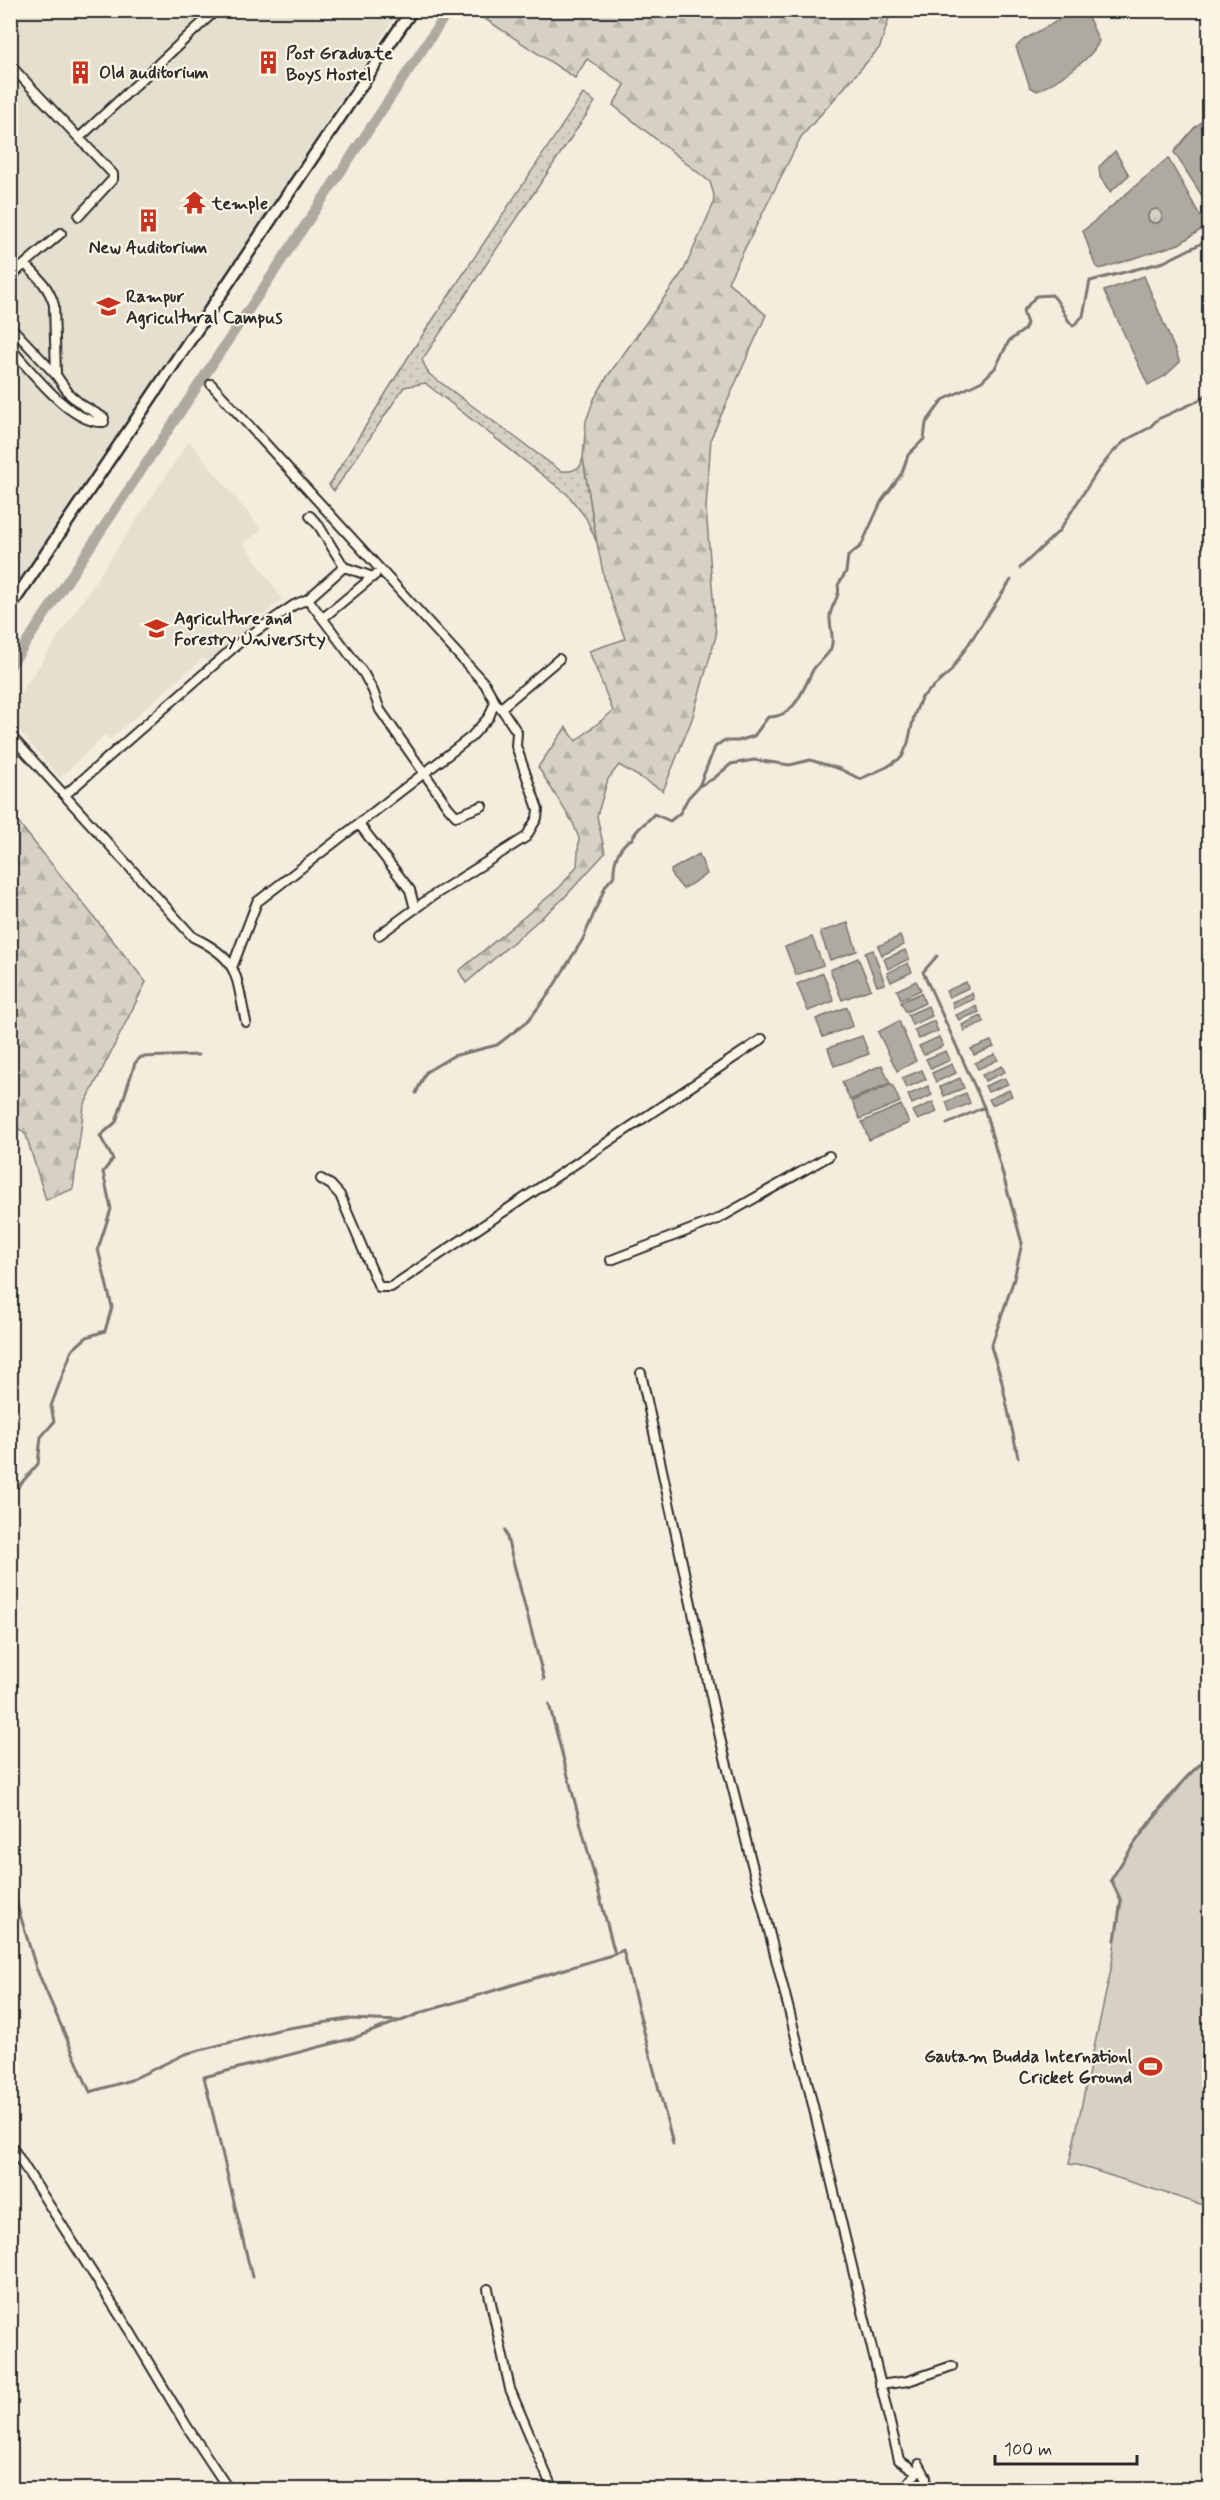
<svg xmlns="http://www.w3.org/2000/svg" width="1220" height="2500" viewBox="0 0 1220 2500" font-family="Mynerve,sans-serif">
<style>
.built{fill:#e5dfd0}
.grass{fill:url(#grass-dots);stroke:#807e78;stroke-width:1.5}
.forest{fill:url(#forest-firs);stroke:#807e78;stroke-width:1.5}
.green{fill:#d6d1c4;stroke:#807e78;stroke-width:1.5}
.water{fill:#afaaa0;stroke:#7a7771;stroke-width:1.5;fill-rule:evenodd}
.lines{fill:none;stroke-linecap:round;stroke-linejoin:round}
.stream{stroke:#7a7771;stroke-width:3}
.canal{stroke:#afaaa0;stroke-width:10}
.minor-casing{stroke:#2b2b2b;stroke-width:12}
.secondary-casing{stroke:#2b2b2b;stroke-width:15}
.minor{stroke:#fcf5e5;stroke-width:8}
.secondary{stroke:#fcf5e5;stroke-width:10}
.labels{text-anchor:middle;stroke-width:4.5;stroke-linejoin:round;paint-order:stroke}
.poi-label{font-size:18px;font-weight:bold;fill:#2b2b2b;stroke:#fcf5e5;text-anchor:start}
</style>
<defs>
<pattern id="grass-dots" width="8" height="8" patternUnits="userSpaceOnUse" patternTransform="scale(1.5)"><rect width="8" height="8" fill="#d6d1c4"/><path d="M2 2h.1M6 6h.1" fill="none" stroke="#b8b4a9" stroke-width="1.8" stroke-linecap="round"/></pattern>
<pattern id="forest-firs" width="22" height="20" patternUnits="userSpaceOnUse" patternTransform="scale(1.5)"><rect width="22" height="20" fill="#d6d1c4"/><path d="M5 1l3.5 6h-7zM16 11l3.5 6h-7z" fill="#b8b4a9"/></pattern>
</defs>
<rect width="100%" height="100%" fill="#f4edde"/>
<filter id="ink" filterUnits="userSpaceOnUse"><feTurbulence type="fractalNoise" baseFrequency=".0167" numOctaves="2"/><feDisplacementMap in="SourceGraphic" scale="12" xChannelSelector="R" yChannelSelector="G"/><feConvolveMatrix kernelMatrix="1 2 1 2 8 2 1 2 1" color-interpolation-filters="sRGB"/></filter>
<g filter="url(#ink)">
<path class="built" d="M11,11H399L11,602Z
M189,441L262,530L244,543L282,599L209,663L203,658L110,739L105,735L60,778L11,721V708Z"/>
<path class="grass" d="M583,94L595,102L422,360L429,374L561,471H571L580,467L583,458L597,543L586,518L568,495L425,383L404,387L334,491L329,485L412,351Z
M1148 216a7 7 0 1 1 14 0a7 7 0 1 1-14 0Z"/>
<path class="forest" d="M483,10L955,11L954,12L890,15L880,47L801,137L728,282L766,315L711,438L706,508L716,636L692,719L663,791L619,765L608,779L597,816L605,853L563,899L466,983L459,971L560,887L577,866L579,838L573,823L538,767L566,727L576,741L613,711L589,651L625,639L605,582L597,543L583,458L586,421L594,399L607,377L684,270L713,205L714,195L710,182L613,105L625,85L587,59L575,78L479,15Z
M10,812L146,982L84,1106L73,1189L46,1200L26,1135L11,1122Z"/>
<path class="green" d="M1209,1757V2207L1077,2165L1069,2164L1111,1969L1121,1901L1111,1880L1132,1847L1197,1766Z"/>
<path class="water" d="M1074,11H1082L1089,19L1099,41C1092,60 1056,82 1037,91L1030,87L1016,47L1023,40Z
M1209,116V198L1204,199L1174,152L1194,128Z
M1115,151L1129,175L1110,192L1100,177L1099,167Z
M1168,158L1202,219V229L1179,244L1100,269L1095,265L1083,231ZM1157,209L1162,213V219L1158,223H1153L1148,220V214L1152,210Z
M1144,276L1180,362L1165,376L1148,385L1104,291Z
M699,854L707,874L683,889L672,876L671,870Z
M848,923L857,951L830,960L820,932Z
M900,936L904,945L882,955L878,946Z
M812,937L823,965L796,975L785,947Z
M873,950L885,984L877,986L865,953Z
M905,950L909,959L888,969L884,959Z
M858,958L871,989L842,1000L830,970Z
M908,963L912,972L891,982L887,973Z
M823,973L834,1001L808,1011L797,984Z
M916,981L921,990L901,999L897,990Z
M966,982L968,988L949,997L946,991Z
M921,993L925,1003L906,1012L901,1002Z
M972,993L974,999L954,1008L952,1002Z
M928,1006L932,1016L912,1025L908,1015Z
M976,1006L979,1012L959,1020L956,1015Z
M847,1007L853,1026L823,1037L816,1019Z
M981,1016L984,1022L964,1031L962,1025Z
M899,1021L916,1061L897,1071L878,1032Z
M934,1021L938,1031L919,1039L914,1030Z
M862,1036L869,1054L834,1066L828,1048Z
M939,1037L943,1046L924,1055L919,1046Z
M991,1041L994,1047L974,1055L971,1049Z
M946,1051L950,1060L931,1069L926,1059Z
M995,1054L998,1060L978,1069L975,1063Z
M952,1064L956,1073L936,1082L932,1073Z
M882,1065L890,1083L850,1100L842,1082Z
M1002,1066L1005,1072L985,1081L982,1075Z
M922,1070L926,1079L906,1088L902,1078Z
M960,1078L964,1088L944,1096L940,1087Z
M1005,1078L1008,1084L988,1092L985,1086Z
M892,1084L900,1102L860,1119L852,1101Z
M928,1086L932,1095L912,1104L908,1095Z
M1009,1090L1012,1096L992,1105L989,1099Z
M966,1093L970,1103L950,1112L946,1102Z
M933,1102L937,1112L918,1120L913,1111Z
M901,1105L909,1123L869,1140L862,1122Z"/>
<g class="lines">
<path class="stream" d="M1020,568L1059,531L1097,472L1113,452L1126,440L1149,428L1158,419L1198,401L1210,392
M699,786L713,779L731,764L754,760L790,765L810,760L840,769L860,779L887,767L902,757L908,743L914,716L921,698L950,672L1011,580
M937,956L923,972L984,1107L1022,1243L1014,1279L991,1347L1001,1378L1018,1457
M416,1093L426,1072L453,1056L497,1045L528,1021L550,992L583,939L606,885L614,876C613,863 619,844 632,839C636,828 647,823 654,814L670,821L680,813L688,798L699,786L715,747L723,741H738L754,736L768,717C795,718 803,689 813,670C817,662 828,657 831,648C835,637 829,627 830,616C831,604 841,597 838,585L846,572L848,556L861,546L881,502L902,473L908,455L924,439L926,423L943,400L982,381L995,368L1009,341L1024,330L1027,324L1023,311L1036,296L1052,295C1062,304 1063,316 1073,326L1083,316L1090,281L1164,262L1210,239
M947,1124L984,1107
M10,1496L38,1464L41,1437L54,1422L51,1406L72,1350L87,1337L105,1331L112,1307L98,1249L111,1209L103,1172L113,1159L100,1136L116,1122L135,1063L141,1057L198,1055
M505,1530L544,1679
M10,1872L16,1901L36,1968L90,2092L131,2080L185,2054L282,2029L348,2019L401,2021L423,2012L615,1954L549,1704
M1115,1940L1121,1901L1111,1880C1133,1844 1176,1780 1210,1757
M615,1954L623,1950L673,2144
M252,2277L204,2077L354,2038L399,2021"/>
<path class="canal" d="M10,667L449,10"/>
<defs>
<path id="minor" d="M10,65L113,174V179L79,216
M79,138L216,10
M25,264L61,233
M10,277L25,264C38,277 49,287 54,305L56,375
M10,326L56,375L70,395L82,405L104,418
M10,348C31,370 71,425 104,422
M211,384L485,684L495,702L489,717L471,737L257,902L233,965
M310,516L319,526L344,567L373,577
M308,599L344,567
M323,618L375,575
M498,705L501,708L559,659
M10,735L193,937C241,960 235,975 246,1022
M65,795L240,642L294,605L308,599L364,674L373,691L380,710L448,807L456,816L482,806
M359,824L410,890L415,909
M379,935L431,897L526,837L537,818L538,809L516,746L517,732L501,708
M321,1179L331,1185L340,1195L379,1287H391L762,1039
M611,1260L718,1219L829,1156
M641,1373L721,1742L809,2089L899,2460L917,2472L903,2490
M10,2144L131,2333L186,2425L229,2490
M488,2289L510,2389L553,2490
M880,2385L908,2381L952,2366
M919,2464L926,2477L927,2490"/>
<path id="secondary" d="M10,607L412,10"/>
</defs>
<use href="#minor" class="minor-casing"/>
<use href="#secondary" class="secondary-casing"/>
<use href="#minor" class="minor"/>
<use href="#secondary" class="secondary"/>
</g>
</g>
<defs>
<symbol id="building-bare" viewBox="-9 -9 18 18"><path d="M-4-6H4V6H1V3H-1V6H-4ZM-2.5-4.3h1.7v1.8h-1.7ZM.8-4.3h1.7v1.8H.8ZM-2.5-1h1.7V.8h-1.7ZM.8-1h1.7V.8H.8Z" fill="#c8321e" stroke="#fcf5e5" stroke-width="2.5" paint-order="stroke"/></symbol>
<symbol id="temple-bare" viewBox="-9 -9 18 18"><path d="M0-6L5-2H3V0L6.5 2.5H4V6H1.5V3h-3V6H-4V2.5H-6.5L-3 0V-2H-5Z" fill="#c8321e" stroke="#fcf5e5" stroke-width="2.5" paint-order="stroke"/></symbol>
<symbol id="university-bare" viewBox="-9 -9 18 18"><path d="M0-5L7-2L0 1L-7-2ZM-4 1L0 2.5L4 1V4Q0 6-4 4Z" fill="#c8321e" stroke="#fcf5e5" stroke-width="2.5" paint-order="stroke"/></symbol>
<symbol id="stadium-bare" viewBox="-9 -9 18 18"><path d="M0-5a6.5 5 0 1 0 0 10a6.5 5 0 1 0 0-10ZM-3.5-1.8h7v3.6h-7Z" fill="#c8321e" stroke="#fcf5e5" stroke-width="2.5" paint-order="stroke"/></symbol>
</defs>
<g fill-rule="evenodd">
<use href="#building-bare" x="252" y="46" width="33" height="33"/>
<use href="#building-bare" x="64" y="56" width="33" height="33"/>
<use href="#temple-bare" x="178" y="186" width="33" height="33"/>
<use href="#building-bare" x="132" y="204" width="33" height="33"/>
<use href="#university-bare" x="92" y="290" width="33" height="33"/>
<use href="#university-bare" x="140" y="612" width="33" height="33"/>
<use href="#stadium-bare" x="1134" y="2050" width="33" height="33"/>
</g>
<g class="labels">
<g class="poi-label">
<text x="286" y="59">Post Graduate<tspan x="286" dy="21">Boys Hostel</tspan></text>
<text x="99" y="78">Old auditorium</text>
<text x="212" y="209">temple</text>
<text x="148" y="253" text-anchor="middle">New Auditorium</text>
<text x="126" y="302">Rampur<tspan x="126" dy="21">Agricultural Campus</tspan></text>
<text x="174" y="624">Agriculture and<tspan x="174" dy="21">Forestry University</tspan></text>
<text x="1132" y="2062" text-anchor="end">Gautam Budda Internationl<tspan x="1132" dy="21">Cricket Ground</tspan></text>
</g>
</g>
<rect width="1220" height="2500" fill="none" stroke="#fcf5e5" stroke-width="36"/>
<rect x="18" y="18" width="1184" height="2464" fill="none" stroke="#2b2b2b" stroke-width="2" filter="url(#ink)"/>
<path d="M995 2455v9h142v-9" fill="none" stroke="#2b2b2b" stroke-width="3"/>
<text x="1004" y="2455" font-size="18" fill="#2b2b2b" stroke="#fcf5e5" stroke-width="4.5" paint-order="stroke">100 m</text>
</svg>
